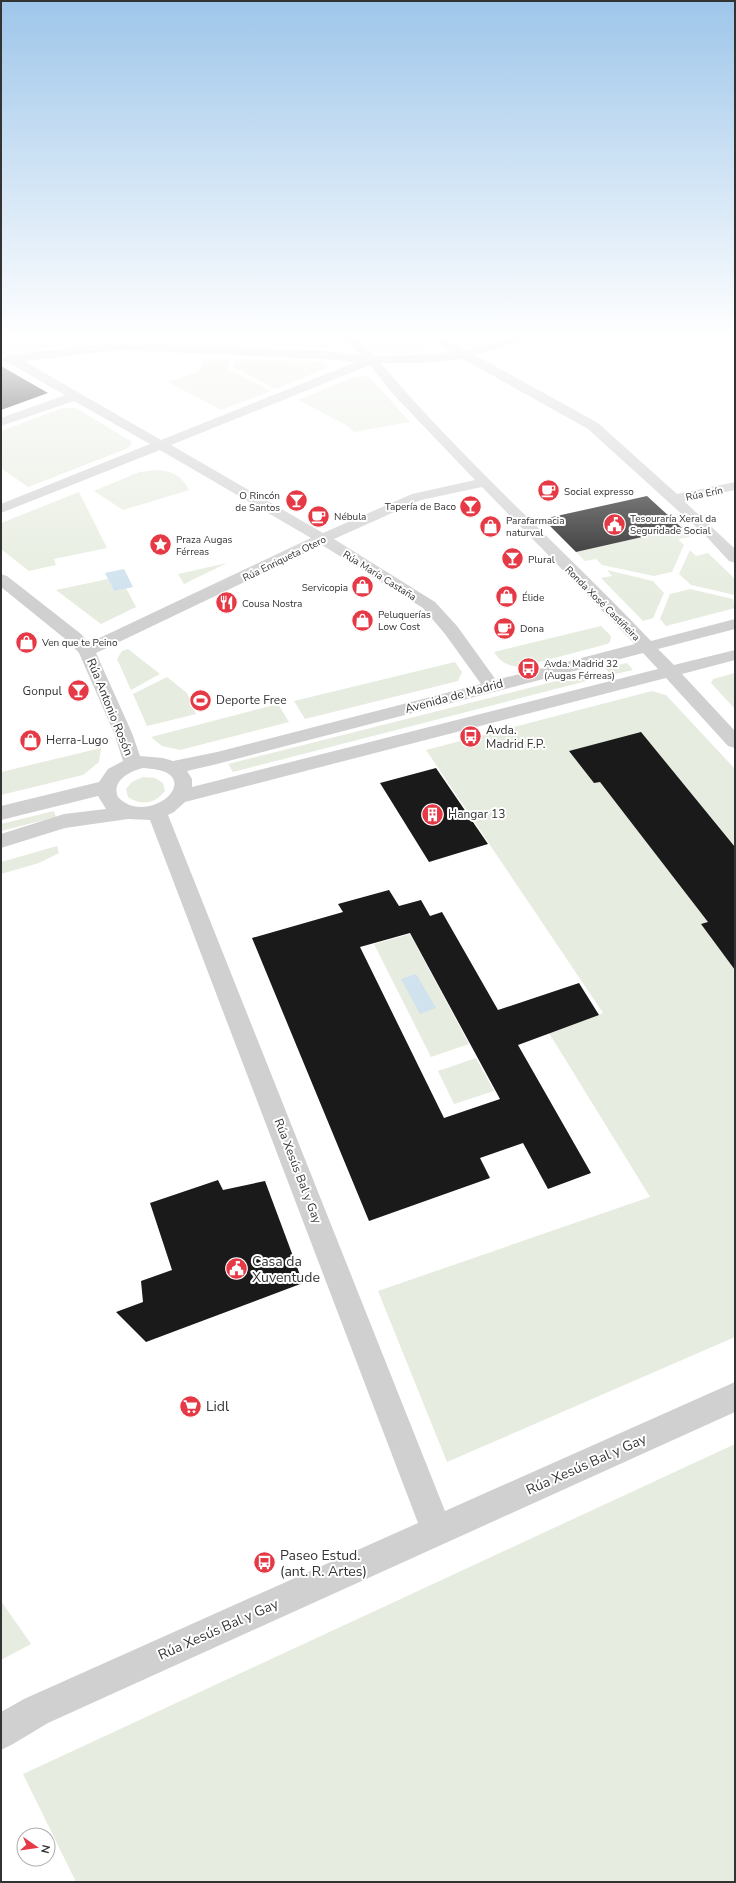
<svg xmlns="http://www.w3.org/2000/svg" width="736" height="1883" viewBox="0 0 736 1883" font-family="'Nunito Sans',sans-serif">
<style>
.green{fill:#e6ecdf}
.water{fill:#cfe2ee}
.building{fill:#1a1a1a;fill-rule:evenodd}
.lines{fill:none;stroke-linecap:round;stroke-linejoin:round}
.minor{fill:#d0d0d0;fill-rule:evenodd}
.labels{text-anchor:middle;stroke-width:4;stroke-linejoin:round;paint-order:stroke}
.far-poi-label{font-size:10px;fill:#333;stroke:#fff;text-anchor:start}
.far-street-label{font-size:10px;fill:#333;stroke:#fff}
.poi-label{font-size:12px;fill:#333;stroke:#fff;text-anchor:start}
.street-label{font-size:12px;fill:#333;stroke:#fff}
.near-poi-label{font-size:14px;fill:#333;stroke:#fff;text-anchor:start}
.near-street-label{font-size:14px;fill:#333;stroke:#fff}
</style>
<rect width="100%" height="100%" fill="#fff"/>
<path class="green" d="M1,337H94L98,342L1,353Z
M305,337H325L336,349L318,348Z
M360,337H422L427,344L426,347L418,352L380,353L374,352Z
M205,358L230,359L228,369L271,391L221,410L168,382L198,372Z
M237,359L322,362L327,365V368L275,389L233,367Z
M366,376L371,379L410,422L354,432L348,426L298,400L351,378Z
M62,408H76L132,442L130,446L126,449L28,487L1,468V431Z
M158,470C174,472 182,476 189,490L123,510L94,491L139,472Z
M79,492L107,548L54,559L56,565L29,571L1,549V523Z
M671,530L675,533L685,531L690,537L678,539L684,545L672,572L654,576L602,565L596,559L585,561L576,552Z
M690,550L696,556L708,553L735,579V595L691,585L679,574Z
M227,563L184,584L178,574Z
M607,570L653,581L664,593L653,618L643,621L601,578L612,576Z
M108,579L114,591L126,588L136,607L101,624L56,590Z
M690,589L733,599L735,608L666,626L660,619L670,594Z
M601,626L611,636L610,642L607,644L521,667C508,666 501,663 494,652Z
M128,649L160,674L131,690L117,659L122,651Z
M455,662L462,672L458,681L305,719L294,701Z
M627,663L633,670L611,675L605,668Z
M592,672L598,678L233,772L228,764Z
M735,673V709L711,683L713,679Z
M167,677L187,693L196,714L147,726L133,694Z
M652,691L666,695L735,769V1337L447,1462L378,1291L650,1197L549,1033L603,1013L426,750Z
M278,704L289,722L180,750L162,746L151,737Z
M101,748L99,762L83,775L1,795V772Z
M143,777L155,778L163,783L165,791C154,804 142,806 128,797L126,789L132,782Z
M54,811L56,817L1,831V824Z
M57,846L59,853L39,863L1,874V862Z
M410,934L469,1044L431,1057L374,944Z
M476,1058L494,1091L454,1104L438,1071Z
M735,1444V1882H76L23,1774Z
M1,1601L31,1644L1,1660Z"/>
<path class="water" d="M124,569L133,587L114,591L105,573Z
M416,974L436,1008L420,1014L401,979Z"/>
<path class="building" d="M1,366L48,393L1,410Z
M647,496L682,528L576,552L543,519Z
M641,732L735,847V970L701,924L708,922L600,782L594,783L569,751Z
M436,768L488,844L429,862L380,783Z
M389,890L399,906L421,900L430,916L442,912L498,1010L579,983L599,1015L518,1045L591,1173L548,1189L523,1143L480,1158L490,1178L369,1221L252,938L343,912L338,904ZM410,933L500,1099L444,1118L360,947Z
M218,1180L223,1190L265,1181L303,1283L146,1342L116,1312L143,1302L141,1281L172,1270L150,1203Z"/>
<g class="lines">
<path class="minor" d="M341,337H354L375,356L421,355L452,352L427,337H442L466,350L509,337H528L526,340L475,355L598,423L677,494L735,482V490L684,501L735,549V563L729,561L706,536L588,429L463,359L421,363H381C464,462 562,547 651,641L735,619V629L658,649L674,665L735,650V660L682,674L735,731V748L728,746L666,678L185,802L174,812L168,815L445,1511L735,1382V1412L48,1723L13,1744L1,1750V1712L24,1699L418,1523L150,820L128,819L65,828L1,848V834L64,814L106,809L98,796L1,820V806L99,782L108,769L123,761L114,733L79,653L69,642L1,587V574L7,576L81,634L89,643L311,538L160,450L1,513V504L150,444L74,401L1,426V418L65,395L9,363L4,362L2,359L8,355L120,342L324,351L360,355ZM120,350L324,359L356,362L161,440L24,361ZM370,365L392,393L475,480L412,494L323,533L171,445ZM482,487L629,638L635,644L496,680L457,626L435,602L334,539L421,500ZM322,545L423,608L445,634L481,684L217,752L173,761L163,758L140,756L132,733L96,653ZM643,653L658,669L192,787V779L187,771L217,764ZM143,768C152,769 163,769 170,775C189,792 142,823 118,797C111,781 130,771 143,768Z"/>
</g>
<linearGradient id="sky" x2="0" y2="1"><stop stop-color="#9ec6ea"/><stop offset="0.56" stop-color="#fff"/><stop offset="1" stop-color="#fff" stop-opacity="0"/></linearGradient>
<rect width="736" height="601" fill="url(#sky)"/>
<defs>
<symbol id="cafe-disc" viewBox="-11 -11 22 22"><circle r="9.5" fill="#e63946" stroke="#fff"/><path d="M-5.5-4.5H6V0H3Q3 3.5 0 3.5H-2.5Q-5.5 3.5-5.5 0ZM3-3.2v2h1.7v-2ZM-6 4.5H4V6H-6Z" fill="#fff"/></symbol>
<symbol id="bar-disc" viewBox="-11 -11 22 22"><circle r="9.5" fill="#e63946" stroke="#fff"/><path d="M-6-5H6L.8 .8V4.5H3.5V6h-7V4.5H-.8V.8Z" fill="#fff"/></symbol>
<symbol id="civic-disc" viewBox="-11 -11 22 22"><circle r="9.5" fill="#e63946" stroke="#fff"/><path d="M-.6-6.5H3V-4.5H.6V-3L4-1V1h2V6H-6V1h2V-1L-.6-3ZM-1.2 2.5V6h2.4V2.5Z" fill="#fff"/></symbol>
<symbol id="shop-disc" viewBox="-11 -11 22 22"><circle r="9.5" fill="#e63946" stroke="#fff"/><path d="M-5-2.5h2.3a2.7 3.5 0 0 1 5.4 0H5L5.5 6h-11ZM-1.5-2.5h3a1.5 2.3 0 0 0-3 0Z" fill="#fff"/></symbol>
<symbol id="sight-disc" viewBox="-11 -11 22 22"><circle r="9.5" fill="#e63946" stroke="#fff"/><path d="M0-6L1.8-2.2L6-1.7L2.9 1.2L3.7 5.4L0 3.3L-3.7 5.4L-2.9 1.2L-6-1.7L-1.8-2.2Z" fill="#fff"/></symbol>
<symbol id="restaurant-disc" viewBox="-11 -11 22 22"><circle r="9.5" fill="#e63946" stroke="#fff"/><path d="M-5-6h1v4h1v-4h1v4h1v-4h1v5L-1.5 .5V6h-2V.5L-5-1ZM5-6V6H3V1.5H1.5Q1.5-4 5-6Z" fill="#fff"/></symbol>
<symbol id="bus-disc" viewBox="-11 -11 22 22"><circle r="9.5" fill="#e63946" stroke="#fff"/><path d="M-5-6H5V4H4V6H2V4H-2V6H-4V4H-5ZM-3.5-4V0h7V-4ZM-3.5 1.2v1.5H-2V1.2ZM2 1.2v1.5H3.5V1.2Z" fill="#fff"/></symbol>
<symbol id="stadium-disc" viewBox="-11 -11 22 22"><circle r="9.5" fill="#e63946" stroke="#fff"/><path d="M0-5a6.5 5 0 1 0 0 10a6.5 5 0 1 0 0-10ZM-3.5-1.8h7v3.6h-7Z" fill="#fff"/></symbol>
<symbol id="building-disc" viewBox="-11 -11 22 22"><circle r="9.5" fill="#e63946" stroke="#fff"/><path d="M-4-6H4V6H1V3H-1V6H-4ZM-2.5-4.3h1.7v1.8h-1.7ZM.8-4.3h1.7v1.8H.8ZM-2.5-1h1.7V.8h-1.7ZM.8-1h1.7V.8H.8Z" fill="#fff"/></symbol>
<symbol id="supermarket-disc" viewBox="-11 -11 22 22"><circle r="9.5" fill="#e63946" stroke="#fff"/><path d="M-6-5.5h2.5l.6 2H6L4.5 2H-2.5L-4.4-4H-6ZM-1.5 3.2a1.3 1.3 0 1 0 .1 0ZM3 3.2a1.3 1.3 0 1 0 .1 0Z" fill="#fff"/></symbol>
</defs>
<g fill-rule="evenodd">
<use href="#cafe-disc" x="536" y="478" width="25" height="25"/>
<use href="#bar-disc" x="284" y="488" width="25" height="25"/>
<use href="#bar-disc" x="458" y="494" width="25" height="25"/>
<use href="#cafe-disc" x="306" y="504" width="25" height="25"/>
<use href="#civic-disc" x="602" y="512" width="25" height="25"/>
<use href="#shop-disc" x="478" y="514" width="25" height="25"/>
<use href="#sight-disc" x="148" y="532" width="25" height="25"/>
<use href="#bar-disc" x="500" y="546" width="25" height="25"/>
<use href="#shop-disc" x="350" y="574" width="25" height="25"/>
<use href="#shop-disc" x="494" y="584" width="25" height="25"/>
<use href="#restaurant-disc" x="214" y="590" width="25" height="25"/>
<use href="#shop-disc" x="350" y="608" width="25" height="25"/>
<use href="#cafe-disc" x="492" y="616" width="25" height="25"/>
<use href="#shop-disc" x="14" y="630" width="25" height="25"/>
<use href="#bus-disc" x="516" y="656" width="25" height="25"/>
<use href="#bar-disc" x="66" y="678" width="25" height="25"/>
<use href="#stadium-disc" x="188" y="688" width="25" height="25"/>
<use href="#bus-disc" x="458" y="724" width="25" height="25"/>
<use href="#shop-disc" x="18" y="728" width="25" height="25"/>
<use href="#building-disc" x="420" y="802" width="25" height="25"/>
<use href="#civic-disc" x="224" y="1256" width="25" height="25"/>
<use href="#supermarket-disc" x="178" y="1394" width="25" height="25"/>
<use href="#bus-disc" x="252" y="1550" width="25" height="25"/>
</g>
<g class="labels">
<g class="far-poi-label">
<text x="564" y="495">Social expresso</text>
<text x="280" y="499" text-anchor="end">O Rincón<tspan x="280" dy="12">de Santos</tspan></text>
<text x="456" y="510" text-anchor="end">Tapería de Baco</text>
<text x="334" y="520">Nébula</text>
<text x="630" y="522">Tesouraría Xeral da<tspan x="630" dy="12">Seguridade Social</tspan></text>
<text x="506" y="524">Parafarmacia<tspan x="506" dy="12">naturval</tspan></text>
<text x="176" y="543">Praza Augas<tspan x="176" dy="12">Férreas</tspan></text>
<text x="528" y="563">Plural</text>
<text x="348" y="591" text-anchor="end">Servicopia</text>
<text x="522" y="601">Élide</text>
<text x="242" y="607">Cousa Nostra</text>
<text x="378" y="618">Peluquerías<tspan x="378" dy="12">Low Cost</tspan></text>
<text x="520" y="632">Dona</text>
<text x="42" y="646">Ven que te Peino</text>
<text x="544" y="667">Avda. Madrid 32<tspan x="544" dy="12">(Augas Férreas)</tspan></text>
</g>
<g class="far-street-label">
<text transform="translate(704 493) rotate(-12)" y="4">Rúa Erín</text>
<text transform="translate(284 558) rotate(-26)" y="4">Rúa Enriqueta Otero</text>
<text transform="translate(380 575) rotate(32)" y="4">Rúa María Castaña</text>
<text transform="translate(603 603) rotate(45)" y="4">Ronda Xosé Castiñeira</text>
</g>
<g class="poi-label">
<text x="62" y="695" text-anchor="end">Gonpul</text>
<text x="216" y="704">Deporte Free</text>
<text x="486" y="734">Avda.<tspan x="486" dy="14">Madrid F.P.</tspan></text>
<text x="46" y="744">Herra-Lugo</text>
<text x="448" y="818">Hangar 13</text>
</g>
<g class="street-label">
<text transform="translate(454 696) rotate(-15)" y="4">Avenida de Madrid</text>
<text transform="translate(110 707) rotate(68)" y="4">Rúa Antonio Rosón</text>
<text transform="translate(298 1171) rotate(69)" y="4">Rúa Xesús Bal y Gay</text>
</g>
<g class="near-poi-label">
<text x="252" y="1266">Casa da<tspan x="252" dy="16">Xuventude</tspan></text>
<text x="206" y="1411">Lidl</text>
<text x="280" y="1560">Paseo Estud.<tspan x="280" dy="16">(ant. R. Artes)</tspan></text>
</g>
<g class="near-street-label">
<text transform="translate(586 1464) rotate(-24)" y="5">Rúa Xesús Bal y Gay</text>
<text transform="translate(218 1629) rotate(-24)" y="5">Rúa Xesús Bal y Gay</text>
</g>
</g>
<rect width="736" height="1883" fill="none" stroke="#333333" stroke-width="4"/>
<g transform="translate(36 1847) rotate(103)"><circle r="19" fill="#ffffff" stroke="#adadad"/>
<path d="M0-3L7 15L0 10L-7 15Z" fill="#e63946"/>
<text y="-6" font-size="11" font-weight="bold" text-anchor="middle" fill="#333333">N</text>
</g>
</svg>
